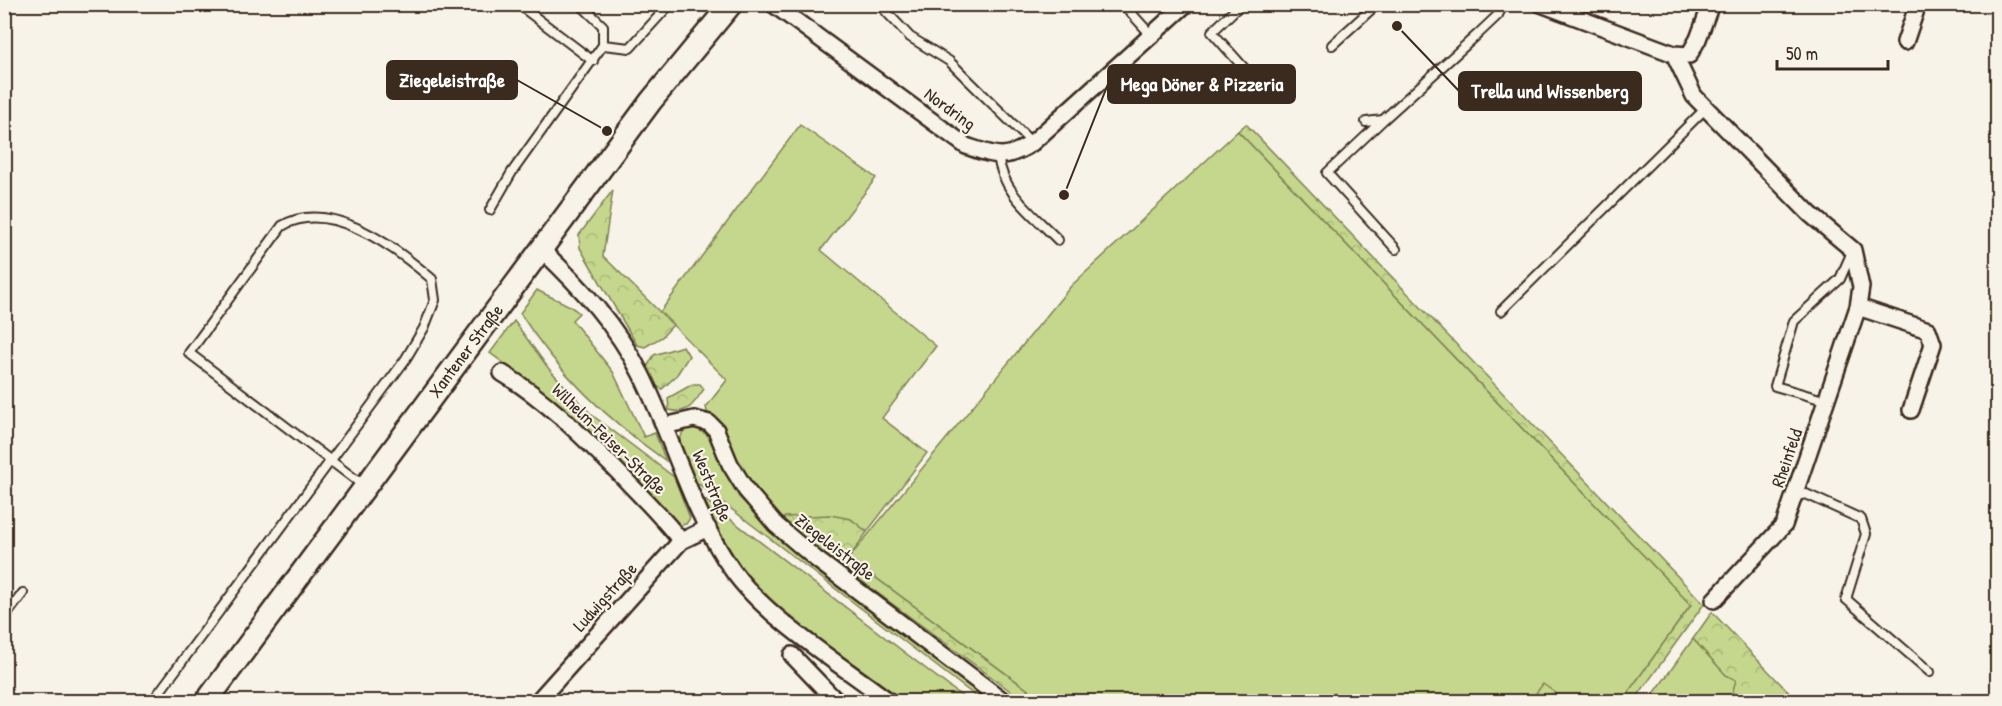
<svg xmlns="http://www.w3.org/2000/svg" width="2002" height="706" viewBox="0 0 2002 706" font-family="'Patrick Hand',sans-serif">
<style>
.green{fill:#c4d78c;stroke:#808055;stroke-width:1.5}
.forest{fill:url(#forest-crowns);stroke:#808055;stroke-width:1.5}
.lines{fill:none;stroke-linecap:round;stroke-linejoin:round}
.service-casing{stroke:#3b2a1e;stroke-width:12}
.minor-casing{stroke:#3b2a1e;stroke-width:20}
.secondary-casing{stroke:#3b2a1e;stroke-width:26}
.service{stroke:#f7f3e8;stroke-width:8}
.minor{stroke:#f7f3e8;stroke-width:15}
.secondary{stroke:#f7f3e8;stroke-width:21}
.labels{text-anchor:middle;stroke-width:4.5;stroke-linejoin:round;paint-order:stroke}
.street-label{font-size:18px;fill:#3b2a1e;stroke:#f7f3e8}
.leader{fill:none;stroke:#3b2a1e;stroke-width:2}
.callout-dot{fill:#3b2a1e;stroke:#f7f3e8;stroke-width:2}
.callout{fill:#3b2a1e;stroke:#3b2a1e;stroke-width:2}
.callout-label{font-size:20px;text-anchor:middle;font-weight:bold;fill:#fff}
</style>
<defs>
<pattern id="forest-crowns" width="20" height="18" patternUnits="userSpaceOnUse" patternTransform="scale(1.5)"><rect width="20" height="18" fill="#c4d78c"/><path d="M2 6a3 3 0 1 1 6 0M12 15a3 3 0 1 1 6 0" fill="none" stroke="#a9b978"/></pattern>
</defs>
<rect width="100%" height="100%" fill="#f7f3e8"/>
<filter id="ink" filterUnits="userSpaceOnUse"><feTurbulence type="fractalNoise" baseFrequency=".0167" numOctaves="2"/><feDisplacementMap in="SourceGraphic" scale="12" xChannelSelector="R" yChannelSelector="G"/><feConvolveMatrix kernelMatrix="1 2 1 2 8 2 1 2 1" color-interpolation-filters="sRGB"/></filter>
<g filter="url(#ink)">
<path class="green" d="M800,125L876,178L821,250L936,346L882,418L927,453L867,532C836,507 822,520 786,517L780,521L771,513L740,468L724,429L707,412L706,407L727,380L660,312Z
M1238,131L1691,605L1622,701H1567L1543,685L1530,702L1043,701L849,558L1071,286Z
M537,290C552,299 566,301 579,313L572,320L613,372L644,437L655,433L666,461C607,419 559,374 520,313Z
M514,321L549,369L592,415L674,477L690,518L686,524L680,525L564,407L490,353Z
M694,427L709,436L739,497L782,540L812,566L999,701H982L696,482L679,443L683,431Z
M704,499L968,701H902L777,608L740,570L724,545Z
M1693,639L1726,675L1737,680L1730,701L1648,702Z"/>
<path class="forest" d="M1246,124L1704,604L1634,701H1622L1691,605L1238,131Z
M613,190L603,256L673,325L662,337L645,347L637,345L580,248L579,235Z
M683,346L689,356L676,376L662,389L654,385L647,367L654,355Z
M693,384H700L704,389C693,404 689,415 669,410L668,398Z
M830,515L851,519L867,532L849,558L1043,701H1024L780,521L785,517Z
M1712,612L1797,701H1730L1736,680L1726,675L1693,639Z
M1543,684L1567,701H1551L1546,698L1543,701H1530Z"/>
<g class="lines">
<defs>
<path id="service" d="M518,4L593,61
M879,4L910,37L949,61L1032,143
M1123,4L1152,36
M1241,4L1212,32L1244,68
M603,45L630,48L670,4
M1332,45L1377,4
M1383,120L1327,173L1396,249
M1366,122L1383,120L1478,34L1498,15L1503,4
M998,156C1003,194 1032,213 1058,240
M490,210L512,172L603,45V26L580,4
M1501,311L1706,108
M1827,401L1775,386L1794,321L1840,279L1851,254
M1796,496L1806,494L1861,519L1866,534L1846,599L1930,672
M4,618L23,593
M152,702L405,360L424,328L435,300L432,279C397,249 330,197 282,226L189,353L364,486"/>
<path id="minor" d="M773,4L966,146C996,156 1005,161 1032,143L1186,4
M1541,4L1674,54L1689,55L1698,39L1711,4
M1905,42L1918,4
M1674,54L1694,96L1810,214L1853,250L1861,287L1858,307L1784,525L1714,600
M542,250C581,287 616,325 641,374C673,438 691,512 733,571C766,618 843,666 890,702
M1858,307L1928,330L1933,344L1911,410
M502,373C545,399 580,434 615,469C638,493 661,515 681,541
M664,426L694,419L709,423L716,430L730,464L746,490L776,525L816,559L1005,702
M792,655L837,702
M537,702L681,541L708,528"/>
<path id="secondary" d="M206,702L651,101L731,4"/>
</defs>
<use href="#service" class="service-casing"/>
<use href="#minor" class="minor-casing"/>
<use href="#secondary" class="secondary-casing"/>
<use href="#service" class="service"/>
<use href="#minor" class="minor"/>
<use href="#secondary" class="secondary"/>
</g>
</g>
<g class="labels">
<g class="street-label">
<text transform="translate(950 109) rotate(36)" y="6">Nordring</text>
<text transform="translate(466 351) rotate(-53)" y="6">Xantener Straße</text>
<text transform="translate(609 439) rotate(44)" y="6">Wilhelm-Feiser-Straße</text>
<text transform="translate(1787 458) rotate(-71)" y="6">Rheinfeld</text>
<text transform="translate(712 486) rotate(67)" y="6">Weststraße</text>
<text transform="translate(835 547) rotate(38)" y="6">Ziegeleistraße</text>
<text transform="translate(605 597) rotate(-48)" y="6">Ludwigstraße</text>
</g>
</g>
<path class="leader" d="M607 131L517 80M1064 195L1108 84M1397 26L1459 91"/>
<g class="callout-dot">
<circle cx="607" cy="131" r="6"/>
<circle cx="1064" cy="195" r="6"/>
<circle cx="1397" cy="26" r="6"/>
</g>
<g class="callout">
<rect x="387" y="61" width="130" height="38" rx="6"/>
<rect x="1108" y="65" width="187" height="38" rx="6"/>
<rect x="1459" y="72" width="182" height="38" rx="6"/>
</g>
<g class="callout-label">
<text x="452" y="87">Ziegeleistraße</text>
<text x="1202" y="91">Mega Döner &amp; Pizzeria</text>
<text x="1550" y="98">Trella und Wissenberg</text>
</g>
<rect width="2002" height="706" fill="none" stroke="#f7f3e8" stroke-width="24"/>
<rect x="12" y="12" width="1978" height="682" fill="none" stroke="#3b2a1e" stroke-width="2" filter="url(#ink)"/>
<path d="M1777 60v9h111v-9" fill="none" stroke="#3b2a1e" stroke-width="3"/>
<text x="1786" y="60" font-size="18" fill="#3b2a1e" stroke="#f7f3e8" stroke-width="4.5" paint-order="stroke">50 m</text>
</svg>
